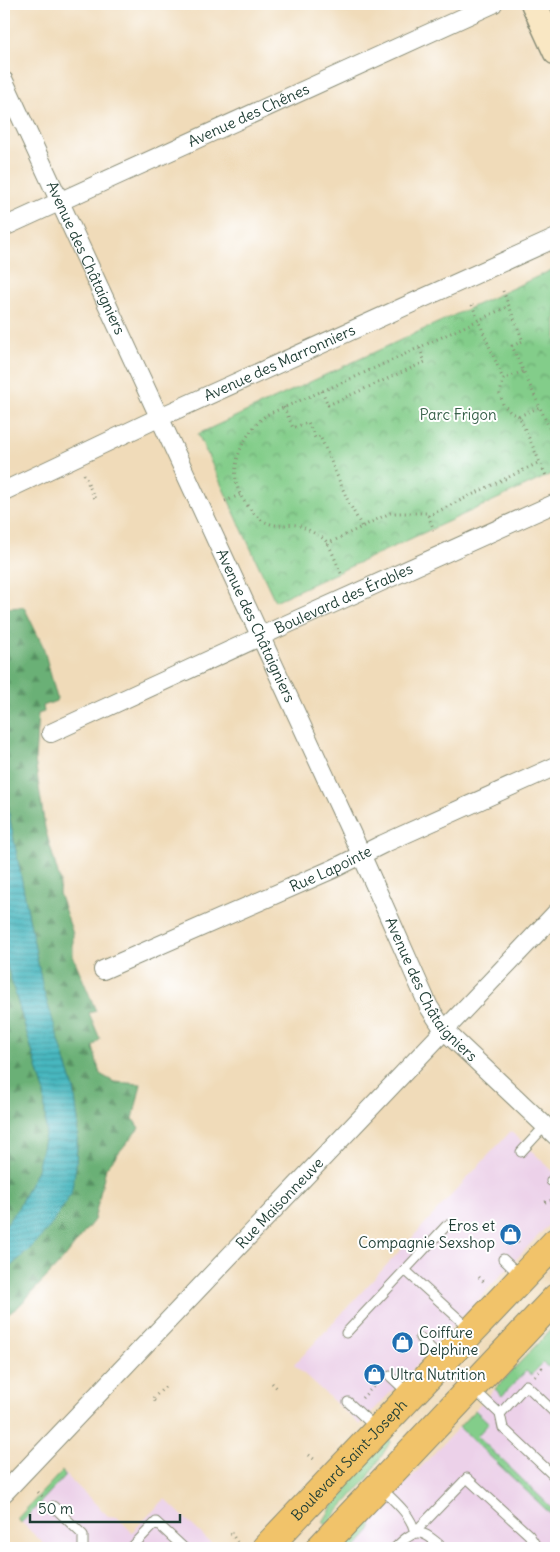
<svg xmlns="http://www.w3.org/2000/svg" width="560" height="1552" viewBox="0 0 560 1552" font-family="Delius,sans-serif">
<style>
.built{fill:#ecd1e9}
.green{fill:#83cd8a;stroke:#51855f}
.forest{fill:url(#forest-firs);stroke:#447655}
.park{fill:url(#park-crowns);stroke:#51855f}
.water{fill:url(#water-rules);stroke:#337a7a}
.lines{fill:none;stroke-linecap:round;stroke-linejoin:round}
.lane-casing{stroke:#888c76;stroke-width:11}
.street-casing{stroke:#888c76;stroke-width:20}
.secondary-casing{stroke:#888c76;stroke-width:28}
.primary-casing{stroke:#888c76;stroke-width:30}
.path{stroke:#888c76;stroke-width:3;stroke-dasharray:1 4;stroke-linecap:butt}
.lane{stroke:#fff;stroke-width:9}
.street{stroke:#fff;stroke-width:18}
.secondary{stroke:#f9e7c3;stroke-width:25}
.primary{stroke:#f1c36a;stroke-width:28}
.labels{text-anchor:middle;stroke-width:4;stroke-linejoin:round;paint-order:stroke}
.street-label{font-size:15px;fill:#1f3d34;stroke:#fff}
.park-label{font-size:15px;fill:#38614a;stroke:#fff}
.poi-label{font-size:15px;fill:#1f3d34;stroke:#fff;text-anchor:start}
</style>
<defs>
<pattern id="forest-firs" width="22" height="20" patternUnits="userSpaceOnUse" patternTransform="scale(1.25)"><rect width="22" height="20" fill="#6ab076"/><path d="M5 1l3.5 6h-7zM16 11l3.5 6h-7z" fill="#579062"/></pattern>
<pattern id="park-crowns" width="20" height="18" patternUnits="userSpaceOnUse" patternTransform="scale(1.25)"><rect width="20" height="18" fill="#83cd8a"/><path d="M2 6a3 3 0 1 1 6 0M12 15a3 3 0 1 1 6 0" fill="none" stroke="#6ba872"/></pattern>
<pattern id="water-rules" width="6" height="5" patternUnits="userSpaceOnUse" patternTransform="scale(1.25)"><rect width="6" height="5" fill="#47b7bf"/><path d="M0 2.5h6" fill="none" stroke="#3b969c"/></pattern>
</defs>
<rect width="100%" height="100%" fill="#fff"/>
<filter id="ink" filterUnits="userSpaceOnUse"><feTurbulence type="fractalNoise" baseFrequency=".02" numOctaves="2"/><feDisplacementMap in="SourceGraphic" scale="10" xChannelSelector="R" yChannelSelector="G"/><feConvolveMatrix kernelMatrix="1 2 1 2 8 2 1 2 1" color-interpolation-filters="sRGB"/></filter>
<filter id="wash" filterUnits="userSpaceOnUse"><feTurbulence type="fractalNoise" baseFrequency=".0096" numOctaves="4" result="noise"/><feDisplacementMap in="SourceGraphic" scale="20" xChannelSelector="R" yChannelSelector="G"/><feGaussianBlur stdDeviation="1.12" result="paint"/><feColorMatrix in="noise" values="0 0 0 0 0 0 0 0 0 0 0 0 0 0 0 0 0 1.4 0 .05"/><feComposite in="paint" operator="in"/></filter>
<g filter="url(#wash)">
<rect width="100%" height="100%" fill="#f0dbb9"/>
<path class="built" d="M511,1131L556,1174V1217L360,1425L294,1365Z
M556,1324V1548H344L459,1427Z
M62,1471L108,1516L117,1517L132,1532L165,1499L216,1548H48L18,1519Z"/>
<path class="green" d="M556,1324V1358L548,1367L543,1363L531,1375L526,1371L502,1396L495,1389Z
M475,1410L489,1423L477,1436L556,1512V1519L459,1427Z
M387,1437L391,1441L367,1479L326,1525L323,1522L348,1480Z
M62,1471L65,1476L21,1523L17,1519Z
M371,1520V1531L355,1548H344Z"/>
<path class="forest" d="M24,607L43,646L57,698L56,701L43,706L44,712L38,714L35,760L45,828L60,881L59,893L73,934V956L96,1011L89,1013L100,1039L93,1047L100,1074L114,1082L141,1084L133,1119L139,1128L106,1168L94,1220L63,1260L18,1307L4,1317V1272L28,1251L76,1167L78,1121L74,1089L43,990L4,789V608Z
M4,956L44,1091L46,1131L37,1170L18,1208L4,1227Z"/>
<path class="park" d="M556,268V472L275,601L198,434Z"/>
<path class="water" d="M4,789L43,989L74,1089L78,1121L76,1167L71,1194L49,1228L28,1251L4,1272V1227L18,1208L37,1170L46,1131L44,1091L4,956Z"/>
</g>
<g filter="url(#ink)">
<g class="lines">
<defs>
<path id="lane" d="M521,1152L545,1126
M551,1181L556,1175
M503,1259L521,1276
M405,1270L447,1225
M346,1333L405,1270L470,1329
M420,1338L500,1414L503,1428L556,1478
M390,1376L408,1393
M348,1402L376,1428
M500,1414L526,1385L556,1414
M381,1488C394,1501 410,1513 415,1532
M53,1506L83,1535V1548
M415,1532L467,1478L529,1535L536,1546
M131,1548L156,1522L184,1548
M395,1548C416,1527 422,1529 443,1548"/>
<g id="street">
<path id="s1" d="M4,81L361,854L429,1007L444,1030L556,1136"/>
<path id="s2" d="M4,227L493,4"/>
<path id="s3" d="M4,491L158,418L556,238"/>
<path id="s4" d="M51,733L283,626L556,503"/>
<path id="s5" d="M103,970L333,869L383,844L556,766"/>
<path id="s6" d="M4,1493L556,913"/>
</g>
<path id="secondary" d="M534,4L556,52"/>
<g id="primary">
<path id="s7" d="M266,1548L556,1242"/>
<path d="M320,1548L556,1298"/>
</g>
</defs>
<use href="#lane" class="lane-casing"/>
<use href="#street" class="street-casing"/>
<use href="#secondary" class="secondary-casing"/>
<use href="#primary" class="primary-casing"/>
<path class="path" d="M503,291L523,341L512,346L552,434L556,432
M472,305L503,379L500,394L503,404L510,412L519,416L547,478
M503,379L524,371
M322,391L328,405L425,362L419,347
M284,407L293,428L308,422L315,438L320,436L348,501L362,527
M519,416L540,407
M84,474L95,499
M225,501L240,495
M428,516L540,462
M327,544L390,513H427L434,530
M341,573C337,565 330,544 324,539C320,536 302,526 297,525C283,523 280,529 263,521C256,517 252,511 247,505C223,476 240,437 266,415L353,378L509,306
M545,1202L556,1199
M514,1239L521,1245
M479,1277L486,1284
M535,1376L542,1368L544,1371
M272,1383L278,1389
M362,1398L379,1381
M155,1401L152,1399L165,1387
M309,1455L316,1461
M38,1492L43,1497
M231,1533L237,1542"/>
<use href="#lane" class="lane"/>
<use href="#street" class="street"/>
<use href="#secondary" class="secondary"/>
<use href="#primary" class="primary"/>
</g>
</g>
<defs>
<symbol id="shop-disc" viewBox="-11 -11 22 22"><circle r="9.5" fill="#1f6fb2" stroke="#fff"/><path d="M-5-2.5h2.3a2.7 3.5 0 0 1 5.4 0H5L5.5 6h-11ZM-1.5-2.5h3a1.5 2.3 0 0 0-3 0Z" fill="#fff"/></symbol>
</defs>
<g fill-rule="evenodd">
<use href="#shop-disc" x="498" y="1222" width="25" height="25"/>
<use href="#shop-disc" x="390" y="1330" width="25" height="25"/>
<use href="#shop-disc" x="362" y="1362" width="25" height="25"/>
</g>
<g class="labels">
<g class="street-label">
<text dy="5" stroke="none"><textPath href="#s2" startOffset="269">Avenue des Chênes</textPath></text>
<text dy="5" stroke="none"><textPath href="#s1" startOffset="195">Avenue des Châtaigniers</textPath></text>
<text dy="5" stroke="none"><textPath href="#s3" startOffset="304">Avenue des Marronniers</textPath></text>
<text dy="5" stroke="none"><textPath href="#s4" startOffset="322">Boulevard des Érables</textPath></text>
<text dy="5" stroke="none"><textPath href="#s1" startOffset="600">Avenue des Châtaigniers</textPath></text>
<text dy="5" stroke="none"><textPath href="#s5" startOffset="249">Rue Lapointe</textPath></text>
<text dy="5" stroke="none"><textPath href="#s1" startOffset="1005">Avenue des Châtaigniers</textPath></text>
<text dy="5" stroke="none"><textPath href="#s6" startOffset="400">Rue Maisonneuve</textPath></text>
<text dy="5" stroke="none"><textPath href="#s7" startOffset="121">Boulevard Saint-Joseph</textPath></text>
</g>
<g class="park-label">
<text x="458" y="420">Parc Frigon</text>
</g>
<g class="poi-label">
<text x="495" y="1231" text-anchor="end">Eros et<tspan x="495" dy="17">Compagnie Sexshop</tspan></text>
<text x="419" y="1338">Coiffure<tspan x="419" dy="17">Delphine</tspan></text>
<text x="390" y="1380">Ultra Nutrition</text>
</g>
</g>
<rect width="560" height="1552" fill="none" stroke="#fff" stroke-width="20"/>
<path d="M30 1514v8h150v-8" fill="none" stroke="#1f3d34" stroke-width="2.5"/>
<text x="38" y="1514" font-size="15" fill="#1f3d34" stroke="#ffffff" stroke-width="4" paint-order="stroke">50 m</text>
</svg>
